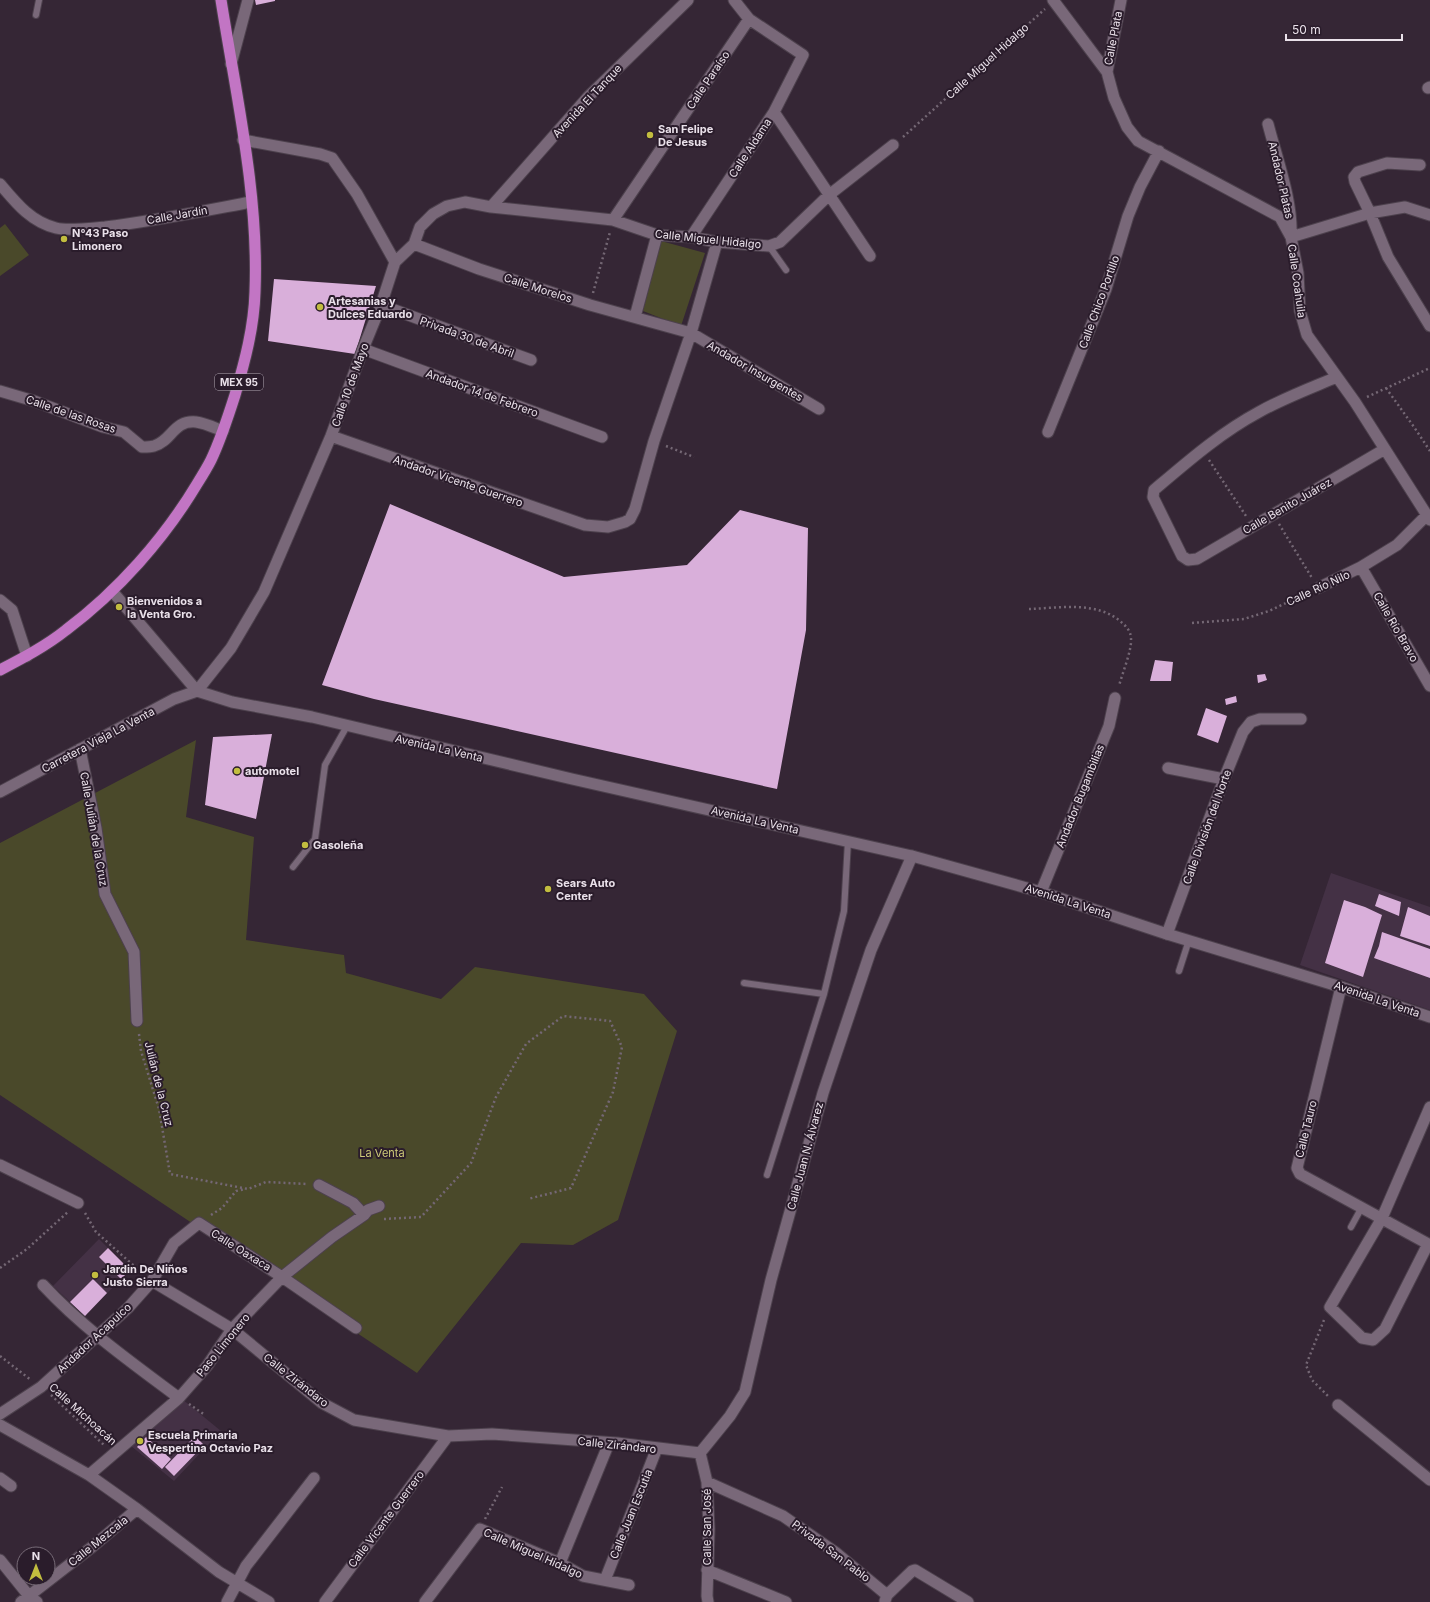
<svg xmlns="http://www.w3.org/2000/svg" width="1430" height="1602" viewBox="0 0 1430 1602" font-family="Inter,sans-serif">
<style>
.built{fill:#443145}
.green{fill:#4a492a}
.building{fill:#d9afda}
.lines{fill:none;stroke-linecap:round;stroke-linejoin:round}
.service-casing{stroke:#4d414d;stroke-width:8}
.minor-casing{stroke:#4d414d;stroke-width:13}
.secondary-casing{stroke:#4d414d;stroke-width:13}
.trunk-casing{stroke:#4d414d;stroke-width:13}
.path{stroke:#746774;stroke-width:2.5;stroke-dasharray:2 3;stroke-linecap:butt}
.service{stroke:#796879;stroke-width:6}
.minor{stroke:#796879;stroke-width:11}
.secondary{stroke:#796879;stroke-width:11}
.trunk{stroke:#c275c4;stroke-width:11}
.poi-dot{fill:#c2bd3f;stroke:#2a1c2b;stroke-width:1.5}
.labels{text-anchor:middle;stroke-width:4;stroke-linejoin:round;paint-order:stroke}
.shield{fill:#2a1c2b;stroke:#b0a6b1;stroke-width:1}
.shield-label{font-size:10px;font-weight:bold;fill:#eae1ea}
.street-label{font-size:11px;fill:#eae1ea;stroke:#2a1c2b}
.poi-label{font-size:11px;font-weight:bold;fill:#eae1ea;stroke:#2a1c2b;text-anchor:start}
.park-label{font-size:11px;fill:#cecb78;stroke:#2a1c2b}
</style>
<rect width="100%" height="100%" fill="#352635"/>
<path class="built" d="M1331,873L1430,907V1010L1300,965Z
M99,1239L130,1270L85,1316L53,1286Z
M182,1399L221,1431L174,1481L131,1446Z"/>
<path class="green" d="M5,224L29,255L0,276V228Z
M661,241L705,253L681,326L643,311Z
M196,740L186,817L254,837L246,940L344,955L346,973L441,999L475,967L644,994L677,1031L618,1220L573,1245L521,1243L417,1373L0,1095V843Z"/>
<path class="building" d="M255,0H275V1L256,5Z
M274,279L376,286L355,354L268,341Z
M390,504L564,577L687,565L740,510L808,528L806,630L777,789L374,699L322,685Z
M1155,660L1173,662L1171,681H1150Z
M1265,674L1267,680L1258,683L1257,675Z
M1236,696L1237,702L1226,705L1225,699Z
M1206,708L1227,716L1218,743L1197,735Z
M272,734L256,819L205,805L213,737Z
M1379,894L1401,902L1399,916L1375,906Z
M1344,900L1365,907L1382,915L1363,977L1325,963Z
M1408,907L1430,916V946L1400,936Z
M1382,932L1430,949V978L1374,958L1379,946Z
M108,1248L130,1270L121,1279L99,1257Z
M93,1279L107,1293L85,1316L70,1302Z
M195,1436L204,1445L174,1476L165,1467Z
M146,1437L171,1459L162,1469L137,1447Z"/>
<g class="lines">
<defs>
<path id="service" d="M36,15L39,0
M769,246L786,270
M293,867L315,839L325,765L347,726
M1179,971L1189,940
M744,983L824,994
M767,1175L824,994L844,911L848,841
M1351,1227L1362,1207"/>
<path id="minor" d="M1053,0L1107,72
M1121,0L1107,72L1114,98L1127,127L1138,141L1280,217L1291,237L1298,273L1300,311L1307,335L1355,402L1430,520
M231,64L248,0
M1428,88L1430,87
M774,112L870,256
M1268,124C1277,159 1293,202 1291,237L1370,213L1405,207L1430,215
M1420,165L1387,163L1358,172L1354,177L1355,182L1370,213L1388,257L1430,326
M0,184C16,203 31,222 56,228C67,231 92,228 105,227C154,221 203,211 251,202
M491,207L588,97L688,0
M613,220L749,19
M691,237L774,112L803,55L749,19L734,0
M414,244L420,227L433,214L447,206L465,202L491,207L613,220L657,235L691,237L717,242L769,246L780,242L829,195L893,145
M395,262L414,244L479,269L590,305L691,333L819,409
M381,305L531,360
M635,317L657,235
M363,349L602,437
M1337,377C1311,388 1284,398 1259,412C1220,433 1187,462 1154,490L1153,497L1182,556L1188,560L1197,559L1385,449
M0,391L34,401L103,427L124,432L142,447C146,447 151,447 154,446C172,441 173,420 196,422C205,423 215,428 223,431
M1048,432L1106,289L1128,216L1140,187L1159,151
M331,436L585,525L608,527L625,522L630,519L635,509L654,441L691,333L717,242
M1361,567L1430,686
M1318,588L1361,567L1397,545L1427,515
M0,600L12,610L27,656
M80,749L96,828L105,894L134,952L137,1021
M1168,768L1224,779
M0,792L174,699L197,691L231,648L264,592L331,436L363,349L381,305L395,262L357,194L332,158L320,154L243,140
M1041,892L1109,726L1115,698
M1167,934L1224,779L1243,732L1251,722L1260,719H1301
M1341,987L1297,1168L1300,1174L1430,1245
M0,1165L78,1203
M319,1185L353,1203L364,1215
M1428,1244L1385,1329L1373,1340L1362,1338L1330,1307L1382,1218L1430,1107
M152,1281L232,1329L322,1403L354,1420L448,1436L492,1434L617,1443L700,1453
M43,1285C84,1329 131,1362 179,1398
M1338,1405L1430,1480
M0,1414L41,1387L128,1308L152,1281L174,1243L199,1223L282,1277L356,1328
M0,1425L89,1475L137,1509L219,1572L269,1602
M700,1453L730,1416L745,1392L771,1280L823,1093L871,950L912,856
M700,1453L707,1482L709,1529L707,1596L708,1602
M89,1475L179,1398L207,1366L232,1329L282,1277L332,1237L364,1215L368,1210L379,1206
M0,1478L11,1486
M707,1482L783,1516L835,1552L887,1595
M0,1560L29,1596L37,1602
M560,1563L609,1443
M707,1570L786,1602
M605,1580L657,1448
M885,1601L887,1595L912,1571L915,1570L968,1602
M21,1602L92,1547L137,1509
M227,1602L246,1566L314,1478
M325,1602L448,1436
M425,1602L480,1529L560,1563L583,1576L629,1585"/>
<path id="secondary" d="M112,591L197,691L232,702L312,717L572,779L912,856L1041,892L1167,934L1341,987L1430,1017"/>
<path id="trunk" d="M0,670C23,658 46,646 66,630C118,591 164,539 197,484C202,476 207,468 211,460C221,439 228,417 235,395C245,361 254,327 255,292C259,195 236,95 221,0"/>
</defs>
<use href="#service" class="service-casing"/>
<use href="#minor" class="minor-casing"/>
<use href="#secondary" class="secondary-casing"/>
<use href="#trunk" class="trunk-casing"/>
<path class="path" d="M903,137L1045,9
M593,293L610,232
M1386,388L1414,427L1430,451
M1367,397L1430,368
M666,446L694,457
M1209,460L1246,516
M1279,524L1312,578
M1029,609C1059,608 1096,601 1120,621C1126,626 1131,631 1131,639C1132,650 1122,674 1119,686
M1192,623L1244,619L1269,611L1307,593
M139,1034L141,1051L159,1109L170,1174L248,1189L266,1182L307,1184
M85,1213L96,1232L142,1273
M211,1215L222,1208L236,1191L246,1189
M384,1219L421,1217L471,1163L496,1097L526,1044L563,1016L610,1021L622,1047L613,1092L571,1188L528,1199
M0,1268L27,1249L69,1211
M1324,1320L1306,1365L1312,1380L1329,1397
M0,1356L31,1380
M51,1395L104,1445
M189,1404L205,1415
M485,1519L502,1487"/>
<use href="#service" class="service"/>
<use href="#minor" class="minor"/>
<use href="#secondary" class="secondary"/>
<use href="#trunk" class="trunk"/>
</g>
<g class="poi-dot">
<circle cx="650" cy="135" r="4"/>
<circle cx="64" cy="239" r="4"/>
<circle cx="320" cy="307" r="4"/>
<circle cx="119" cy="607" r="4"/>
<circle cx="237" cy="771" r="4"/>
<circle cx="305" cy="845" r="4"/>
<circle cx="548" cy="889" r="4"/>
<circle cx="95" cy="1275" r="4"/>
<circle cx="140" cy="1441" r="4"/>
</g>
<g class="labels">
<rect class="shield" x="215" y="374" width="48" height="16" rx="3"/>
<g class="shield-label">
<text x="239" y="386">MEX 95</text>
</g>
<g class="street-label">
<text transform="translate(1113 38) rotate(-79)" y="4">Calle Plata</text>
<text transform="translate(987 61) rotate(-42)" y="4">Calle Miguel Hidalgo</text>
<text transform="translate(708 80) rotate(-56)" y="4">Calle Paraíso</text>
<text transform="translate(587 101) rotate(-47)" y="4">Avenida El Tanque</text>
<text transform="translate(750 148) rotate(-57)" y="4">Calle Aldama</text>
<text transform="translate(1281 180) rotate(77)" y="4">Andador Platas</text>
<text transform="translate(177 215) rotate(-10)" y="4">Calle Jardín</text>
<text transform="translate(708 239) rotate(6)" y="4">Calle Miguel Hidalgo</text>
<text transform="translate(1297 281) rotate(82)" y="4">Calle Coahuila</text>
<text transform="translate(538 288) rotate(18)" y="4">Calle Morelos</text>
<text transform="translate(1099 302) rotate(-70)" y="4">Calle Chico Portillo</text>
<text transform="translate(467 337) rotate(20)" y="4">Privada 30 de Abril</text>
<text transform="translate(755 371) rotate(30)" y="4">Andador Insurgentes</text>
<text transform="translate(350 385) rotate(-70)" y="4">Calle 10 de Mayo</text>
<text transform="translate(482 393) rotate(20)" y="4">Andador 14 de Febrero</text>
<text transform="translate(71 414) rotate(19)" y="4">Calle de las Rosas</text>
<text transform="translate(458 481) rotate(19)" y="4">Andador Vicente Guerrero</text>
<text transform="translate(1287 506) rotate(-30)" y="4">Calle Benito Juárez</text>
<text transform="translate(1318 588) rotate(-25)" y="4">Calle Río Nilo</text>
<text transform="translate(1396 627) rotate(60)" y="4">Calle Río Bravo</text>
<text transform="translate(98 740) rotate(-28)" y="4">Carretera Vieja La Venta</text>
<text transform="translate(439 748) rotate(13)" y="4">Avenida La Venta</text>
<text transform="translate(1080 796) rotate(-68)" y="4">Andador Bugambilias</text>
<text transform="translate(755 820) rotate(13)" y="4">Avenida La Venta</text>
<text transform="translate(1207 827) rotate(-70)" y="4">Calle División del Norte</text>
<text transform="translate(94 829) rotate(80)" y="4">Calle Julián de la Cruz</text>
<text transform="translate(1068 901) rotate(18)" y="4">Avenida La Venta</text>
<text transform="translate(1377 999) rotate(19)" y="4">Avenida La Venta</text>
<text transform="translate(159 1084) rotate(76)" y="4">Julián de la Cruz</text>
<text transform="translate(1306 1129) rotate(-76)" y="4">Calle Tauro</text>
<text transform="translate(805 1156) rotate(-75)" y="4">Calle Juan N. Álvarez</text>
<text transform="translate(241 1250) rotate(32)" y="4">Calle Oaxaca</text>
<text transform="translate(94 1338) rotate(-43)" y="4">Andador Acapulco</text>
<text transform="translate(223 1345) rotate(-51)" y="4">Paso Limonero</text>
<text transform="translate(296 1380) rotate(38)" y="4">Calle Zirándaro</text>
<text transform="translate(83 1414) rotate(42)" y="4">Calle Michoacán</text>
<text transform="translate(617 1445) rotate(6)" y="4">Calle Zirándaro</text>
<text transform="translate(631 1514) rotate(-68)" y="4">Calle Juan Escutia</text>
<text transform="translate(386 1519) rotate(-53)" y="4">Calle Vicente Guerrero</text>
<text transform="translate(707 1527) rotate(-90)" y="4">Calle San José</text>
<text transform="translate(98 1541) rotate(-39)" y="4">Calle Mezcala</text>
<text transform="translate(831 1551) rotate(37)" y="4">Privada San Pablo</text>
<text transform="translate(533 1553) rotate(24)" y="4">Calle Miguel Hidalgo</text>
</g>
<g class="poi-label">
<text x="658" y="133">San Felipe<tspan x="658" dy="13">De Jesus</tspan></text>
<text x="72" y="237">N°43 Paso<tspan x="72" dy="13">Limonero</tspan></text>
<text x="328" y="305">Artesanias y<tspan x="328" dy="13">Dulces Eduardo</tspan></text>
<text x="127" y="605">Bienvenidos a<tspan x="127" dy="13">la Venta Gro.</tspan></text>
<text x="245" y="775">automotel</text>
<text x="313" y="849">Gasoleña</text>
<text x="556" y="887">Sears Auto<tspan x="556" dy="13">Center</tspan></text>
<text x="103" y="1273">Jardin De Niños<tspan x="103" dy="13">Justo Sierra</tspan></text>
<text x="148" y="1439">Escuela Primaria<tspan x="148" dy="13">Vespertina Octavio Paz</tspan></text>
</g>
<g class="park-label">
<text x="382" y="1157">La Venta</text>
</g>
</g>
<g transform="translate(36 1566)"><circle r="19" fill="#2a1c2b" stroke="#776b77"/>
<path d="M0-3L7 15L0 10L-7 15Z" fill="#c2bd3f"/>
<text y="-6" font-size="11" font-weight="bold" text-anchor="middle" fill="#eae1ea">N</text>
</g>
<path d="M1286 34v6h116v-6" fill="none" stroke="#eae1ea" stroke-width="2"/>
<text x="1292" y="34" font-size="12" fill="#eae1ea" stroke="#2a1c2b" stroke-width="3" paint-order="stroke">50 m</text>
</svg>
